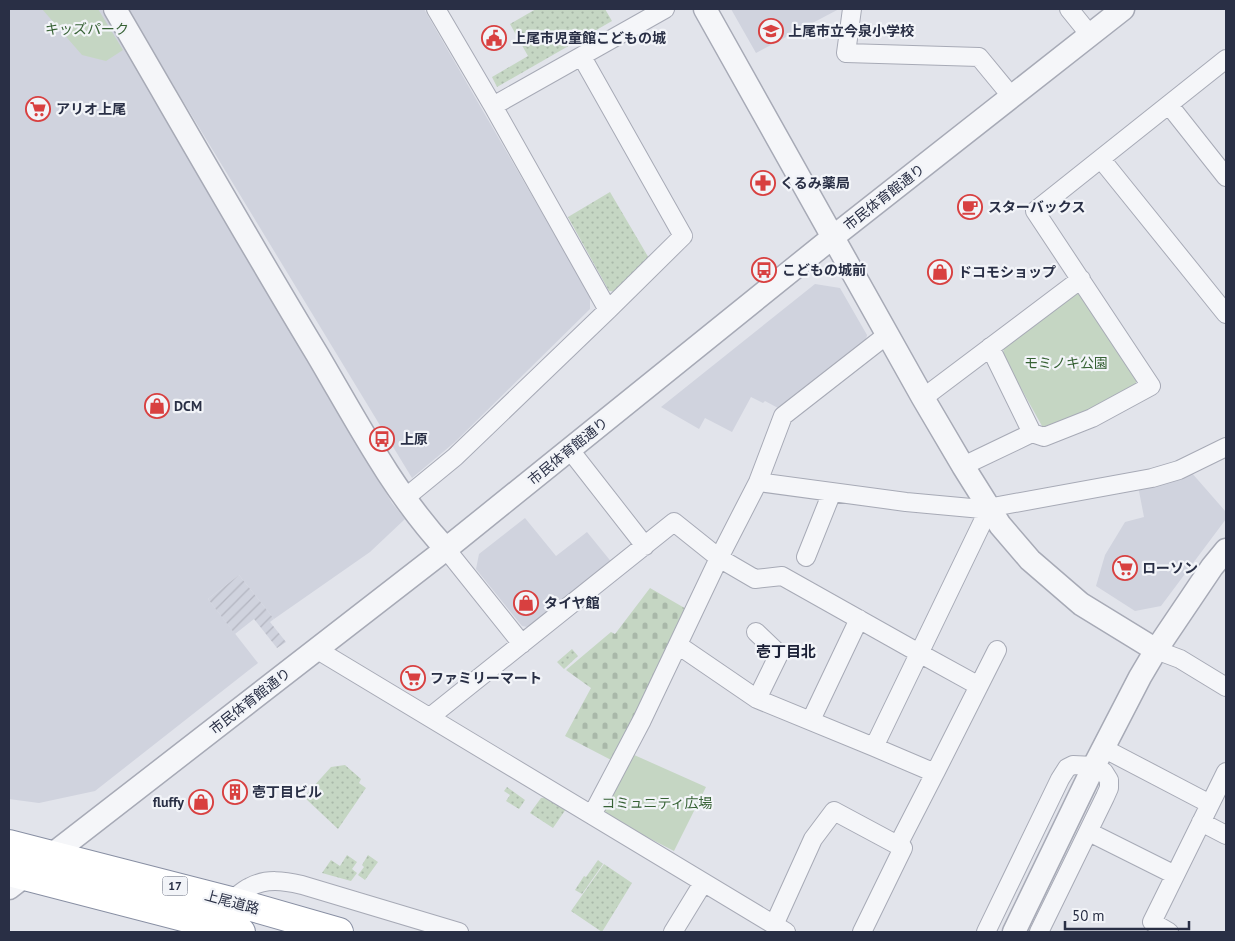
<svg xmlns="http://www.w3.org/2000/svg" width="1235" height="941" viewBox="0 0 1235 941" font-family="'PT Sans','Noto Sans JP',sans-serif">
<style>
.built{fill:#d0d3de}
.industrial{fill:url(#industrial-furrows)}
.grass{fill:url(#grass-dots)}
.cemetery{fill:url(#cemetery-stones)}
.park{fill:#c5d6c3}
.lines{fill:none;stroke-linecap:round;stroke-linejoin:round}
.minor-casing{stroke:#a7aab6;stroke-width:20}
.tertiary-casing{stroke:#a7aab6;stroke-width:25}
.trunk-casing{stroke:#888fa3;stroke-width:30}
.minor{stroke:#f5f6f9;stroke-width:18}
.tertiary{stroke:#f5f6f9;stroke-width:22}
.trunk{stroke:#fff;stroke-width:28}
.labels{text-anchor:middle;stroke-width:4.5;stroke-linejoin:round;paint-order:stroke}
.shield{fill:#f2f4f8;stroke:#656a7b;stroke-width:1}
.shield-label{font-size:12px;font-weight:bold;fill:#292f45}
.park-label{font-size:14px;fill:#376235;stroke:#f2f4f8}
.poi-label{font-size:14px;font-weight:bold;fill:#292f45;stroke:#f2f4f8;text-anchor:start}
.street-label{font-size:14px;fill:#292f45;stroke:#f2f4f8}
.neighbourhood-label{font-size:15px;font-weight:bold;fill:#1b2036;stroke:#f2f4f8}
</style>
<defs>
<pattern id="industrial-furrows" width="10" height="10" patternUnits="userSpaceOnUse" patternTransform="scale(1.25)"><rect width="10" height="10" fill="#d0d3de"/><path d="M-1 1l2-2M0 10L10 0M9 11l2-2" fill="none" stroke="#b3b5c0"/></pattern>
<pattern id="grass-dots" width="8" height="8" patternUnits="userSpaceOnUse" patternTransform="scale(1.25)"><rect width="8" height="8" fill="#c5d6c3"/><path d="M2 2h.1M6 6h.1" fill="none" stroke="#a9b8a9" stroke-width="1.8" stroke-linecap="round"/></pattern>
<pattern id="cemetery-stones" width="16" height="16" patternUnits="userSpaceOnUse" patternTransform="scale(1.25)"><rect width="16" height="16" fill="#c5d6c3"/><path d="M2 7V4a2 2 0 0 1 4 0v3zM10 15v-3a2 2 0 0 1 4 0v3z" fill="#a9b8a9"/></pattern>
</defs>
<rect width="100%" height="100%" fill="#e2e4eb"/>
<path class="built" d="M9,9H101L136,67L392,503L405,519L370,552L274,619L239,575L208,599L258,663L95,791L39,803L9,799Z
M129,9H424L590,296V309L455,442L412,478L172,83Z
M731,9H839L756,53Z
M815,284L840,288L867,335L865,344L780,409L765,401L763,403L751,397L732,432L705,418L699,429L661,407Z
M1191,472L1226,512V519L1161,606L1135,611L1096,586L1105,555L1125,522L1144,517L1138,486Z
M525,518L556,556L587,532L613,564L533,628L522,626L476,569L479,554Z"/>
<path class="industrial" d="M239,575L274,619L270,622L286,642L277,648L254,619L235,634L208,599Z"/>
<path class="grass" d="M536,9H605L612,21L497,87L492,77L528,56L510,24Z
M610,192L650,260L617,292L609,291L568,217Z
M572,649L578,656L564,669L557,662Z
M345,765L361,779L359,783L366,788L338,829L304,797L331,767Z
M507,787L525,800L519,809L506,801L510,795L504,791Z
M548,797L566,809L553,828L530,813L541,798Z
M347,855L357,862L352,869L357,873L351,881L322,873L331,860L340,866Z
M368,855L378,862L365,880L358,875L364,867L362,865Z
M598,860L603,864L582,894L575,890L584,876L586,877Z
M604,864L632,883L602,932L571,911Z"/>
<path class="cemetery" d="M650,588L688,610L615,762L565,736L591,688L566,670L611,632L615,634Z"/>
<path class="park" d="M42,9H98L123,50L106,61L82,55Z
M1075,292H1082L1137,378L1135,388L1048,429L1042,426L1003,356L1004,345Z
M632,754L706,787L674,851L606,816L603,809Z"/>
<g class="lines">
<defs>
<path id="minor" d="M436,9L493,106L608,310
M852,9L846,53L979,57L1012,97
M1069,9L1090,35
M1169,105L1226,177
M493,106L665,9
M1101,159L1226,314
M923,398L1081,279
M1032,433L1044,437L1092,418L1151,386L1035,211L1226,59
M570,450L645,546
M963,466L1032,433L990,347
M758,482L906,502L982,509L1152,478L1179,470L1226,447
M405,498L455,457L608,310L683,236L582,57
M446,549L522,644
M806,557L832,492
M756,632L779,654L757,699
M678,645L757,699L874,747L935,773L997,650
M316,649L786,932
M1156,650L1180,659L1226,687
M430,717L674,522L719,558L755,579L782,576L919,653L979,686
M811,720L859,619
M874,747L985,517L982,509
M1103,748L1210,804
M592,815L642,720L719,558L758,482L783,416L888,334
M1201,822L1226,835
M1089,832L1175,875
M898,845L935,773
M231,901C237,896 243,890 250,887C267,878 284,881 302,885L459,932
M774,925L813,839L834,811L903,848L862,932
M673,932L703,883
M986,932L1060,779L1067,768L1073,765L1094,766L1104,772L1109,780V788L1105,797L1039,932
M1169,932L1152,922L1226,772"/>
<path id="tertiary" d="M115,9C182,124 248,240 317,354C356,420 393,492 446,549
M705,9L923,398L963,466L1000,525L1030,560L1081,604L1156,650
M9,888L446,549L833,237L1123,9
M1014,932L1094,766L1140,677L1156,650L1212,567L1226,550"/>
<path id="trunk" d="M9,844L231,901L339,932
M9,872L241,932"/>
</defs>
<use href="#minor" class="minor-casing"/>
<use href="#tertiary" class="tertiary-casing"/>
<use href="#trunk" class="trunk-casing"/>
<use href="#minor" class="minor"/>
<use href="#tertiary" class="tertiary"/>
<use href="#trunk" class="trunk"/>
</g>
<defs>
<symbol id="school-ring" viewBox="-11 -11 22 22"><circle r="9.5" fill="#f2f4f8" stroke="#d84040" stroke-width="1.5"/><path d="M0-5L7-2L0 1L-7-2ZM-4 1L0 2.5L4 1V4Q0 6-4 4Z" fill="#d84040"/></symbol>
<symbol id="civic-ring" viewBox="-11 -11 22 22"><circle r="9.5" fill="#f2f4f8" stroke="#d84040" stroke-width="1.5"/><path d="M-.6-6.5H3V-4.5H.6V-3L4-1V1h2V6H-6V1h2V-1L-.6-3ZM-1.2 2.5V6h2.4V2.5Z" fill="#d84040"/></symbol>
<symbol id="supermarket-ring" viewBox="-11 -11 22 22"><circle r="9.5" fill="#f2f4f8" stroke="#d84040" stroke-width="1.5"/><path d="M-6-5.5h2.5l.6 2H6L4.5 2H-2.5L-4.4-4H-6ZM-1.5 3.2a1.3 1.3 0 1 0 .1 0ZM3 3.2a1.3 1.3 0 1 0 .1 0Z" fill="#d84040"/></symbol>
<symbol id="pharmacy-ring" viewBox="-11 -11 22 22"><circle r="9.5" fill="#f2f4f8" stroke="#d84040" stroke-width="1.5"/><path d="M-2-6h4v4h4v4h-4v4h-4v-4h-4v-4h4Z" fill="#d84040"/></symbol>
<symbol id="cafe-ring" viewBox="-11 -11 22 22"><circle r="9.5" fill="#f2f4f8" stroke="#d84040" stroke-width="1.5"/><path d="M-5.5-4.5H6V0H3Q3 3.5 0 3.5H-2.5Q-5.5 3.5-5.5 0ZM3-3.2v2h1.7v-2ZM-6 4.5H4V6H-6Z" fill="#d84040"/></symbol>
<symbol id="bus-ring" viewBox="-11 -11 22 22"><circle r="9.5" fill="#f2f4f8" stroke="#d84040" stroke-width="1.5"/><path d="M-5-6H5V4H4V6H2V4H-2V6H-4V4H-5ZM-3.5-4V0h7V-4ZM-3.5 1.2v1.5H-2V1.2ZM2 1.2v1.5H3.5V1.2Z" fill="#d84040"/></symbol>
<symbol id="shop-ring" viewBox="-11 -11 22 22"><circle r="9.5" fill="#f2f4f8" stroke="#d84040" stroke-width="1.5"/><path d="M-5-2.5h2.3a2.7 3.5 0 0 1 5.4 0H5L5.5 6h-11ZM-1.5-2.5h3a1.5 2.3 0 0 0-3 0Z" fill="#d84040"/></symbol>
<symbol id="building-ring" viewBox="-11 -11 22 22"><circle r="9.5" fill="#f2f4f8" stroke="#d84040" stroke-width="1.5"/><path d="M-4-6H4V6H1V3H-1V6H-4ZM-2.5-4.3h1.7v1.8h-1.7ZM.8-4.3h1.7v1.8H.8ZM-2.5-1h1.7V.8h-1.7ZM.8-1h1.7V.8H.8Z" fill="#d84040"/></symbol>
</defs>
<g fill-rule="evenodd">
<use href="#school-ring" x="757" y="17" width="28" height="28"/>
<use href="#civic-ring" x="480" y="24" width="28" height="28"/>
<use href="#supermarket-ring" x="24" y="95" width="28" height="28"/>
<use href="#pharmacy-ring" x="749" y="169" width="28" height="28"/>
<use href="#cafe-ring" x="956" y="193" width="28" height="28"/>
<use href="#bus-ring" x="750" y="256" width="28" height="28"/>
<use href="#shop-ring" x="926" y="258" width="28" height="28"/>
<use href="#shop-ring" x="143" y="392" width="28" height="28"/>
<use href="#bus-ring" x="368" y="425" width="28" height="28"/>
<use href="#supermarket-ring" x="1111" y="554" width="28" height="28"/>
<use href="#shop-ring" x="512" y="589" width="28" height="28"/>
<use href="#supermarket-ring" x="399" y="664" width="28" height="28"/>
<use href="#building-ring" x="221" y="778" width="28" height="28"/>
<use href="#shop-ring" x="187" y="788" width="28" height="28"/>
</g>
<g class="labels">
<rect class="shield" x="162.5" y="876.5" width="25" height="19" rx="4"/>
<g class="shield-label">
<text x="175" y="890">17</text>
</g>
<g class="park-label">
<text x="87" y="34">キッズパーク</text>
<text x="1066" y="368">モミノキ公園</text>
<text x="657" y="808">コミュニティ広場</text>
</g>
<g class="poi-label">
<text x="788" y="36">上尾市立今泉小学校</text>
<text x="512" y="43">上尾市児童館こどもの城</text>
<text x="56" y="114">アリオ上尾</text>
<text x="780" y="188">くるみ薬局</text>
<text x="988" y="212">スターバックス</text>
<text x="782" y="275">こどもの城前</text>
<text x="958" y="277">ドコモショップ</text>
<text x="174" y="411">DCM</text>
<text x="400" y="444">上原</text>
<text x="1142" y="573">ローソン</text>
<text x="544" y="608">タイヤ館</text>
<text x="430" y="683">ファミリーマート</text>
<text x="252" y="797">壱丁目ビル</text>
<text x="184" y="807" text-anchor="end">fluffy</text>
</g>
<g class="street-label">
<text transform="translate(884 197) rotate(-38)" y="5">市民体育館通り</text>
<text transform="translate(568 451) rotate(-39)" y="5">市民体育館通り</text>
<text transform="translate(250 701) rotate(-38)" y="5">市民体育館通り</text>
<text transform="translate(232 902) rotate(15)" y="5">上尾道路</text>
</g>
<g class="neighbourhood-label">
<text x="786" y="657">壱丁目北</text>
</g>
</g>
<rect width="1235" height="941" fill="none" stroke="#292f45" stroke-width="20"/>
<path d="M1065 921v8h124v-8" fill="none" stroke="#292f45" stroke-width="2.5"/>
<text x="1072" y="921" font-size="15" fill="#292f45" stroke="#f2f4f8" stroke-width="4" paint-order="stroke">50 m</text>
</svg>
